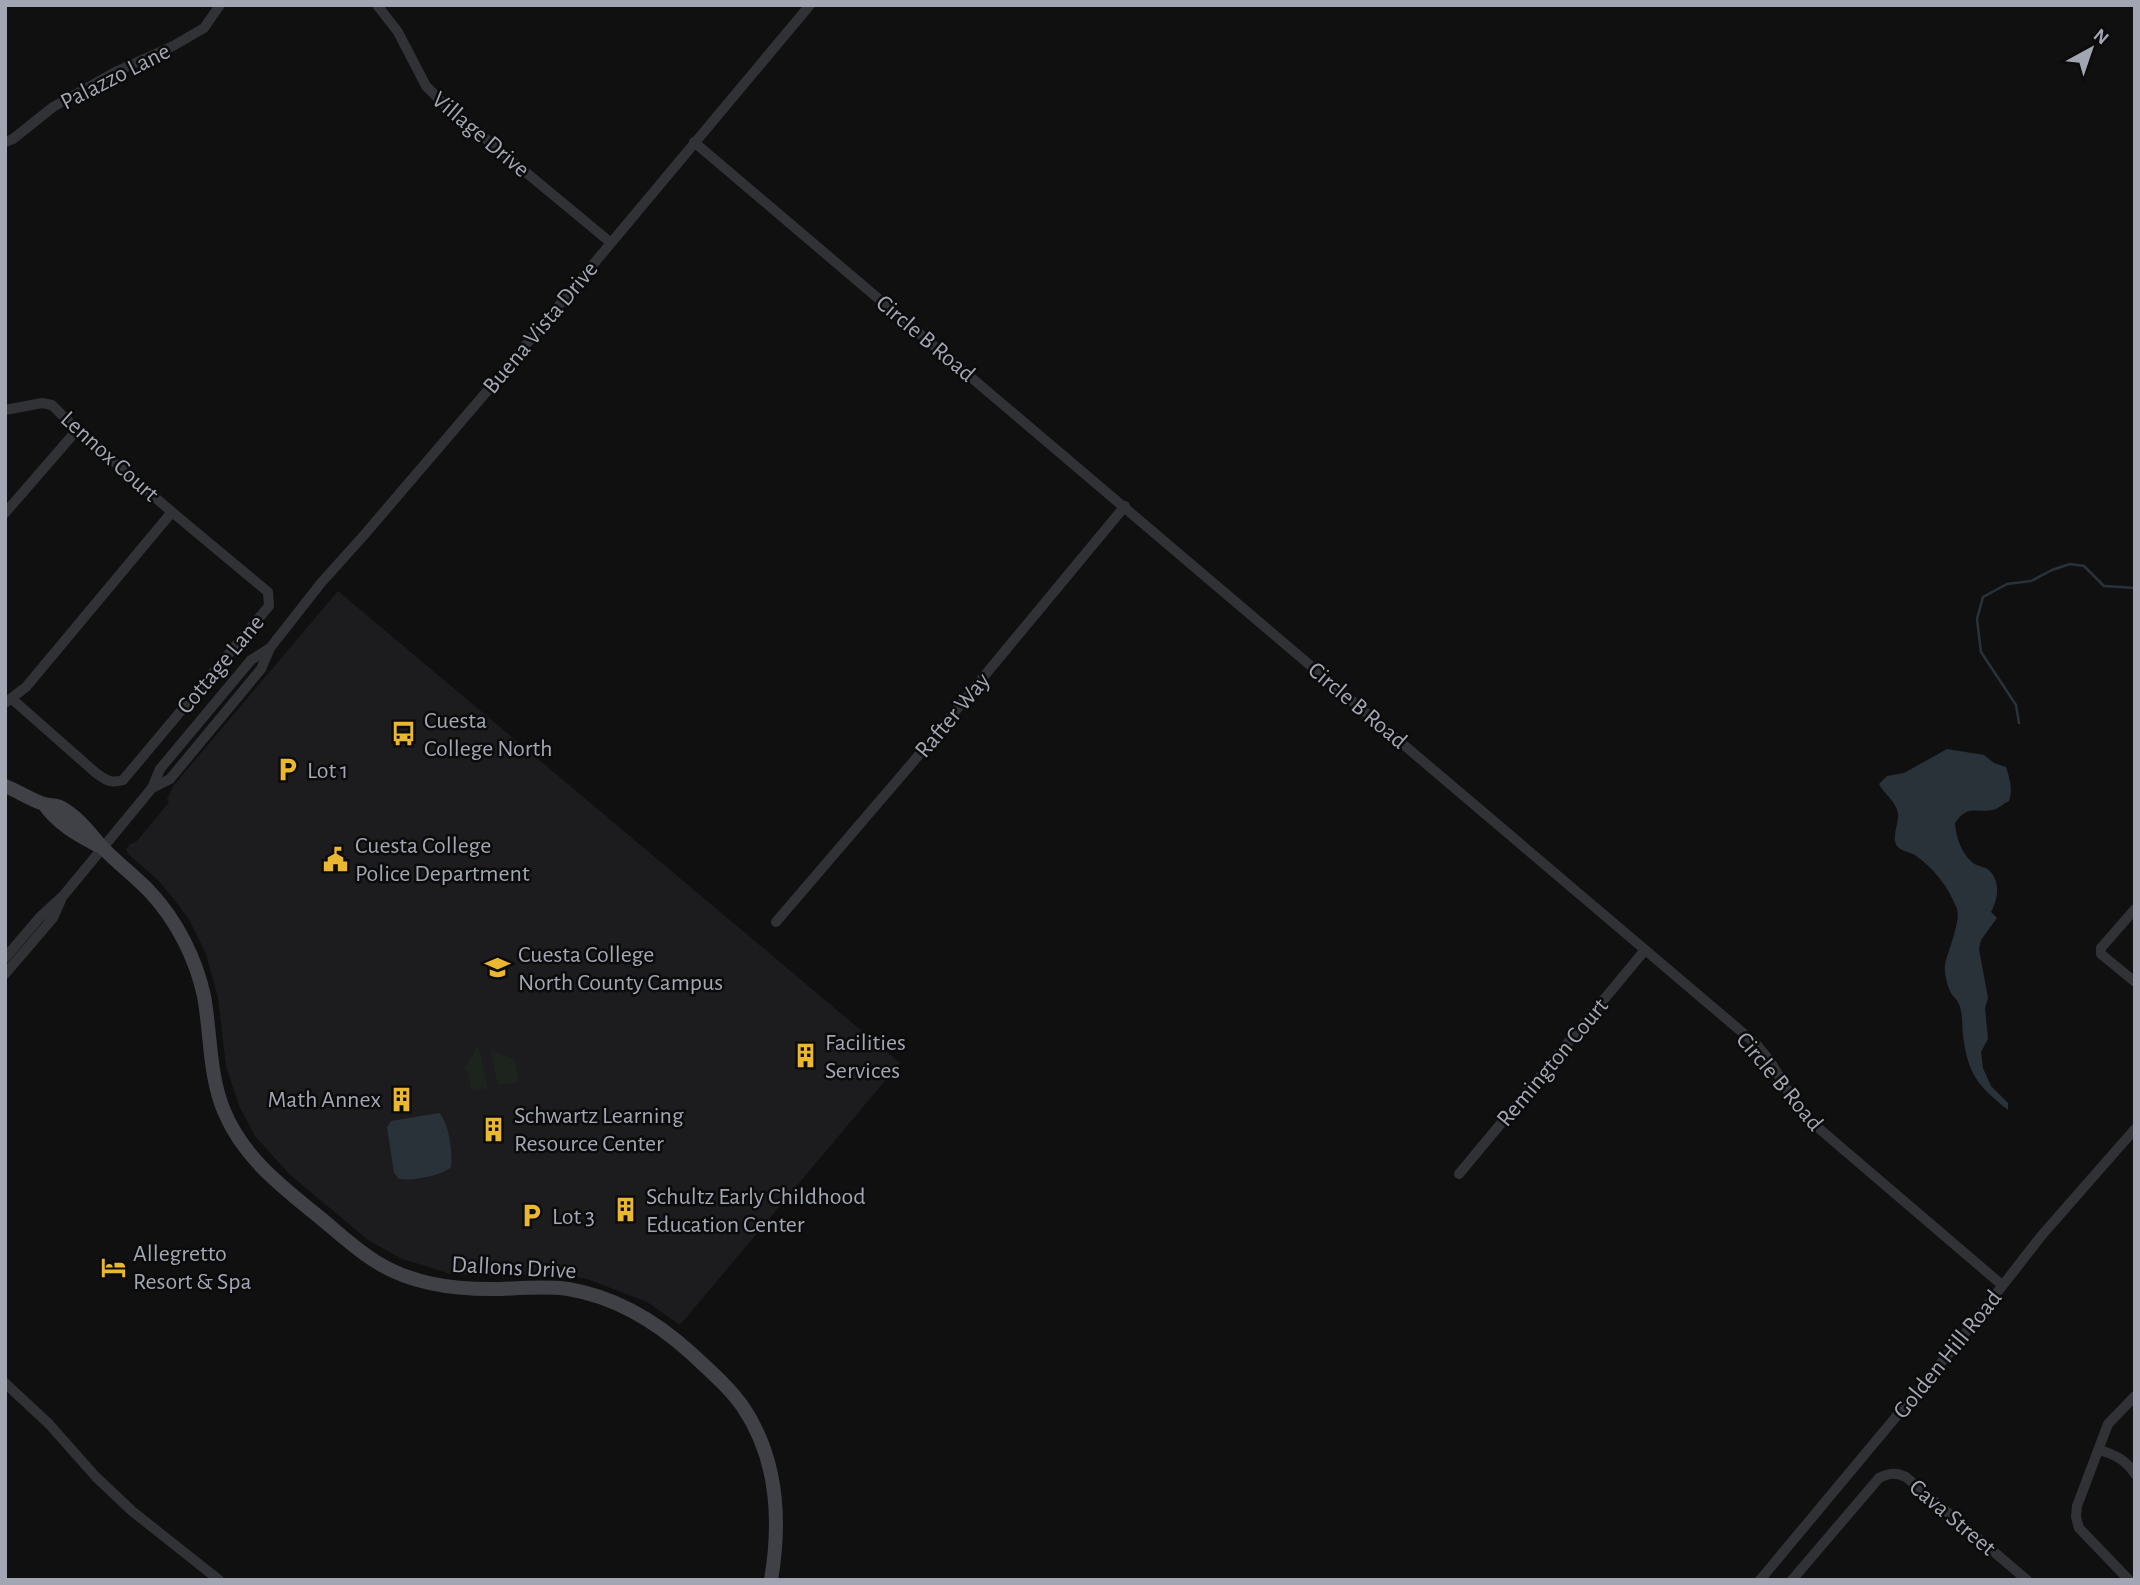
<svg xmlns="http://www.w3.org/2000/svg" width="2140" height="1585" viewBox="0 0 2140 1585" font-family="'Alegreya Sans',sans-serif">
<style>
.built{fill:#1c1c1e}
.green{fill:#1d241e}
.water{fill:#2a3239}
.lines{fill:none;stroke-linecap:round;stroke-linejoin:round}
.stream{stroke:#2a3239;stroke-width:2.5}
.street{stroke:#313236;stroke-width:10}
.secondary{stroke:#3f4146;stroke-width:14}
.labels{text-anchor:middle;stroke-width:5;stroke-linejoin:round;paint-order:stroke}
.street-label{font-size:24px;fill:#a2a6b2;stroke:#0b0b0c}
.poi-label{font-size:24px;fill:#a2a6b2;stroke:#0b0b0c;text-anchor:start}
</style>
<rect width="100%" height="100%" fill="#101011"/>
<path class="built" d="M338,591L900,1063L680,1325L647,1302L587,1279L561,1274L479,1276L450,1274L400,1258L368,1240L289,1174L255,1136L239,1106L226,1066L218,998L206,954L190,921L177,903L158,880L129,855L126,849L130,844L136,842L169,802L167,799L174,785Z"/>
<path class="green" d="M478,1045L488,1088L472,1091L468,1071L464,1069Z
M491,1050L515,1060L519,1082L498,1085Z"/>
<path class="water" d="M1947,749L1984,755L1994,763L2006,767C2010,780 2013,789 2009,801C2004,803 1998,809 1993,810C1975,813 1968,804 1955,823C1956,837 1961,853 1973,863C1977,866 1985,867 1989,870C2001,882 1998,899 1991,912L1997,918L1981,940L1979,949L1988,998L1985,1008L1988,1039L1981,1052L1983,1068L1991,1086L2008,1103V1110C1978,1086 1968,1075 1963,1035C1962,1025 1963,1014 1959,1004C1957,999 1952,996 1950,991C1947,985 1944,972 1945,965C1948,950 1961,922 1957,909C1949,888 1934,868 1915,855C1910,852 1900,851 1897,846C1891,836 1899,825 1898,814C1897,802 1884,794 1879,784L1887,776L1904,773Z
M439,1113C449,1122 453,1153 451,1167C441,1176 413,1181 399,1179L394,1173L387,1127L391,1121Z"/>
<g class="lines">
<path class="stream" d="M2019,723L2016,705L1981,652L1977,619L1983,597L2007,584L2031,581L2052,570L2070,564L2084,566L2104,586L2135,588"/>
<path class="street" d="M377,5L398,32L426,86L446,106L610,242
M5,142L13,139L53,107L115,72L173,46L204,28L220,5
M694,142L1756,1044L1770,1061L1802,1114L2002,1285
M5,410L42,403L52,405L77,430L172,512
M5,513L77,430
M5,703L26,687L172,512L268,592L269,606L123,780C111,784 106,780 96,773L12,699
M152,788L170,779L261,669L270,648
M2135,909L2101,948V954L2135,982
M776,922L913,762L1125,506
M5,958L40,917L63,896L152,788L160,769L251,660L270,648L321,583L365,534L494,383L810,5
M5,974L53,918L61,900
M1459,1174L1645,950
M5,1383L49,1424L96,1477L132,1511L219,1580
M2099,1450C2114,1454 2126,1460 2135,1474
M1760,1580L1960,1340L2042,1235L2135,1129
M1792,1580L1879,1478C1889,1473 1896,1472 1906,1477L2027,1580
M2129,1580L2079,1528L2076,1517L2077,1506L2108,1424L2135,1396"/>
<path class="secondary" d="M5,786C18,791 31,800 44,804C51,806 56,804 62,808C79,818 89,832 101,846C117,863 136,877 151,893C177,921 196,959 204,996C211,1035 209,1075 224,1111C243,1157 281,1186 318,1216C334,1229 349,1243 366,1255C405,1284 453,1290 501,1289C523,1288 546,1286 568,1289C617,1297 657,1322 692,1354C710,1371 729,1387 743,1407C778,1459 781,1521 771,1580
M44,804C57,823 76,834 97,845"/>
</g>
<defs>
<symbol id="bus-bare" viewBox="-9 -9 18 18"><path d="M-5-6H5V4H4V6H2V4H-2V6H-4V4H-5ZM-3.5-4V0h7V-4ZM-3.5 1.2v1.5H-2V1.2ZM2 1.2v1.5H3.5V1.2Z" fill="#e9b830" stroke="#0b0b0c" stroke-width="2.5" paint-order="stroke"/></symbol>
<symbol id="parking-bare" viewBox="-9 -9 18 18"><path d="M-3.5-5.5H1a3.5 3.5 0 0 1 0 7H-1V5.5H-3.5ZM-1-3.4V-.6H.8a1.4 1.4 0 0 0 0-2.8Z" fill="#e9b830" stroke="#0b0b0c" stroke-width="2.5" paint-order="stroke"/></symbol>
<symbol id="civic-bare" viewBox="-9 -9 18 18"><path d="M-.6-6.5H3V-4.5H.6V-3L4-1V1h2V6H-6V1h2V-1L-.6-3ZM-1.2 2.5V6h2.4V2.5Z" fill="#e9b830" stroke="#0b0b0c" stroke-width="2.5" paint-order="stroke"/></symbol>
<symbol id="university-bare" viewBox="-9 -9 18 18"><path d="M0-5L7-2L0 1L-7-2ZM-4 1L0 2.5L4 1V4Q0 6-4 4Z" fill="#e9b830" stroke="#0b0b0c" stroke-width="2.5" paint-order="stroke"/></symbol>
<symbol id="building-bare" viewBox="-9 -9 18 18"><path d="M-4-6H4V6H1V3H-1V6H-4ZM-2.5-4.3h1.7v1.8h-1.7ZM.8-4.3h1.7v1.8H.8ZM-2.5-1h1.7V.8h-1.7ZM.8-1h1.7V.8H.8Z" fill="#e9b830" stroke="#0b0b0c" stroke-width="2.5" paint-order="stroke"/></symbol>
<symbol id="hotel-bare" viewBox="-9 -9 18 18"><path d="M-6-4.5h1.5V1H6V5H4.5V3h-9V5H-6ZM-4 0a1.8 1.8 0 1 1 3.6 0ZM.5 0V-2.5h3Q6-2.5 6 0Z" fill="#e9b830" stroke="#0b0b0c" stroke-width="2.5" paint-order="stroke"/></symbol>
</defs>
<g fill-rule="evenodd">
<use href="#bus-bare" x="386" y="716" width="35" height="35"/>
<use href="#parking-bare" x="270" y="752" width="35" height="35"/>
<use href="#civic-bare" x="318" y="842" width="35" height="35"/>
<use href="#university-bare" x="480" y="950" width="35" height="35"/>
<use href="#building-bare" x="788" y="1038" width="35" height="35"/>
<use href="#building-bare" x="384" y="1082" width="35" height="35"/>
<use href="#building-bare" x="476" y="1112" width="35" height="35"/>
<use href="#building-bare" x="608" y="1192" width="35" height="35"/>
<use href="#parking-bare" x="514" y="1198" width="35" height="35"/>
<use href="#hotel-bare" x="96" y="1250" width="35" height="35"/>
</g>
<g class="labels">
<g class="street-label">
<text transform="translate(115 76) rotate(-27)" y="8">Palazzo Lane</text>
<text transform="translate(481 134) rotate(40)" y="8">Village Drive</text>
<text transform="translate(540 327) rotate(-50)" y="8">Buena Vista Drive</text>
<text transform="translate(926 338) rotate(40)" y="8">Circle B Road</text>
<text transform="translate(110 456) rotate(42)" y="8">Lennox Court</text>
<text transform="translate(220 664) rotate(-50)" y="8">Cottage Lane</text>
<text transform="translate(1358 705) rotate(40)" y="8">Circle B Road</text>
<text transform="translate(952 715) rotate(-50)" y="8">Rafter Way</text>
<text transform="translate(1552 1062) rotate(-50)" y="8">Remington Court</text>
<text transform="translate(1780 1081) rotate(50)" y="8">Circle B Road</text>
<text transform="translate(514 1267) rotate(3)" y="8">Dallons Drive</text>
<text transform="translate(1947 1354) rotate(-51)" y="8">Golden Hill Road</text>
<text transform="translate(1953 1517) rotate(40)" y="8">Cava Street</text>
</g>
<g class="poi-label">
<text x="424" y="728">Cuesta<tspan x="424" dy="28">College North</tspan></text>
<text x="307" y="778">Lot 1</text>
<text x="355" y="853">Cuesta College<tspan x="355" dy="28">Police Department</tspan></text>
<text x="518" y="962">Cuesta College<tspan x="518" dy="28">North County Campus</tspan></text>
<text x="825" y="1050">Facilities<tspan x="825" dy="28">Services</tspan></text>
<text x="381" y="1107" text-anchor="end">Math Annex</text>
<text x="514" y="1123">Schwartz Learning<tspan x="514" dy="28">Resource Center</tspan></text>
<text x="646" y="1204">Schultz Early Childhood<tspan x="646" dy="28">Education Center</tspan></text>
<text x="552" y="1224">Lot 3</text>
<text x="133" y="1261">Allegretto<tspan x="133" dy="28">Resort &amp; Spa</tspan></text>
</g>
</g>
<rect width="2140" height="1585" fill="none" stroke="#a2a6b2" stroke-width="14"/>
<g transform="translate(2091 49) rotate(40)" stroke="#0b0b0c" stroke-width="5" paint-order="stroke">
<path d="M0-5L12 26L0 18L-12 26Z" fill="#a2a6b2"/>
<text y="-10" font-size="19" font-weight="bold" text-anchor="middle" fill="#a2a6b2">N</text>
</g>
</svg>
